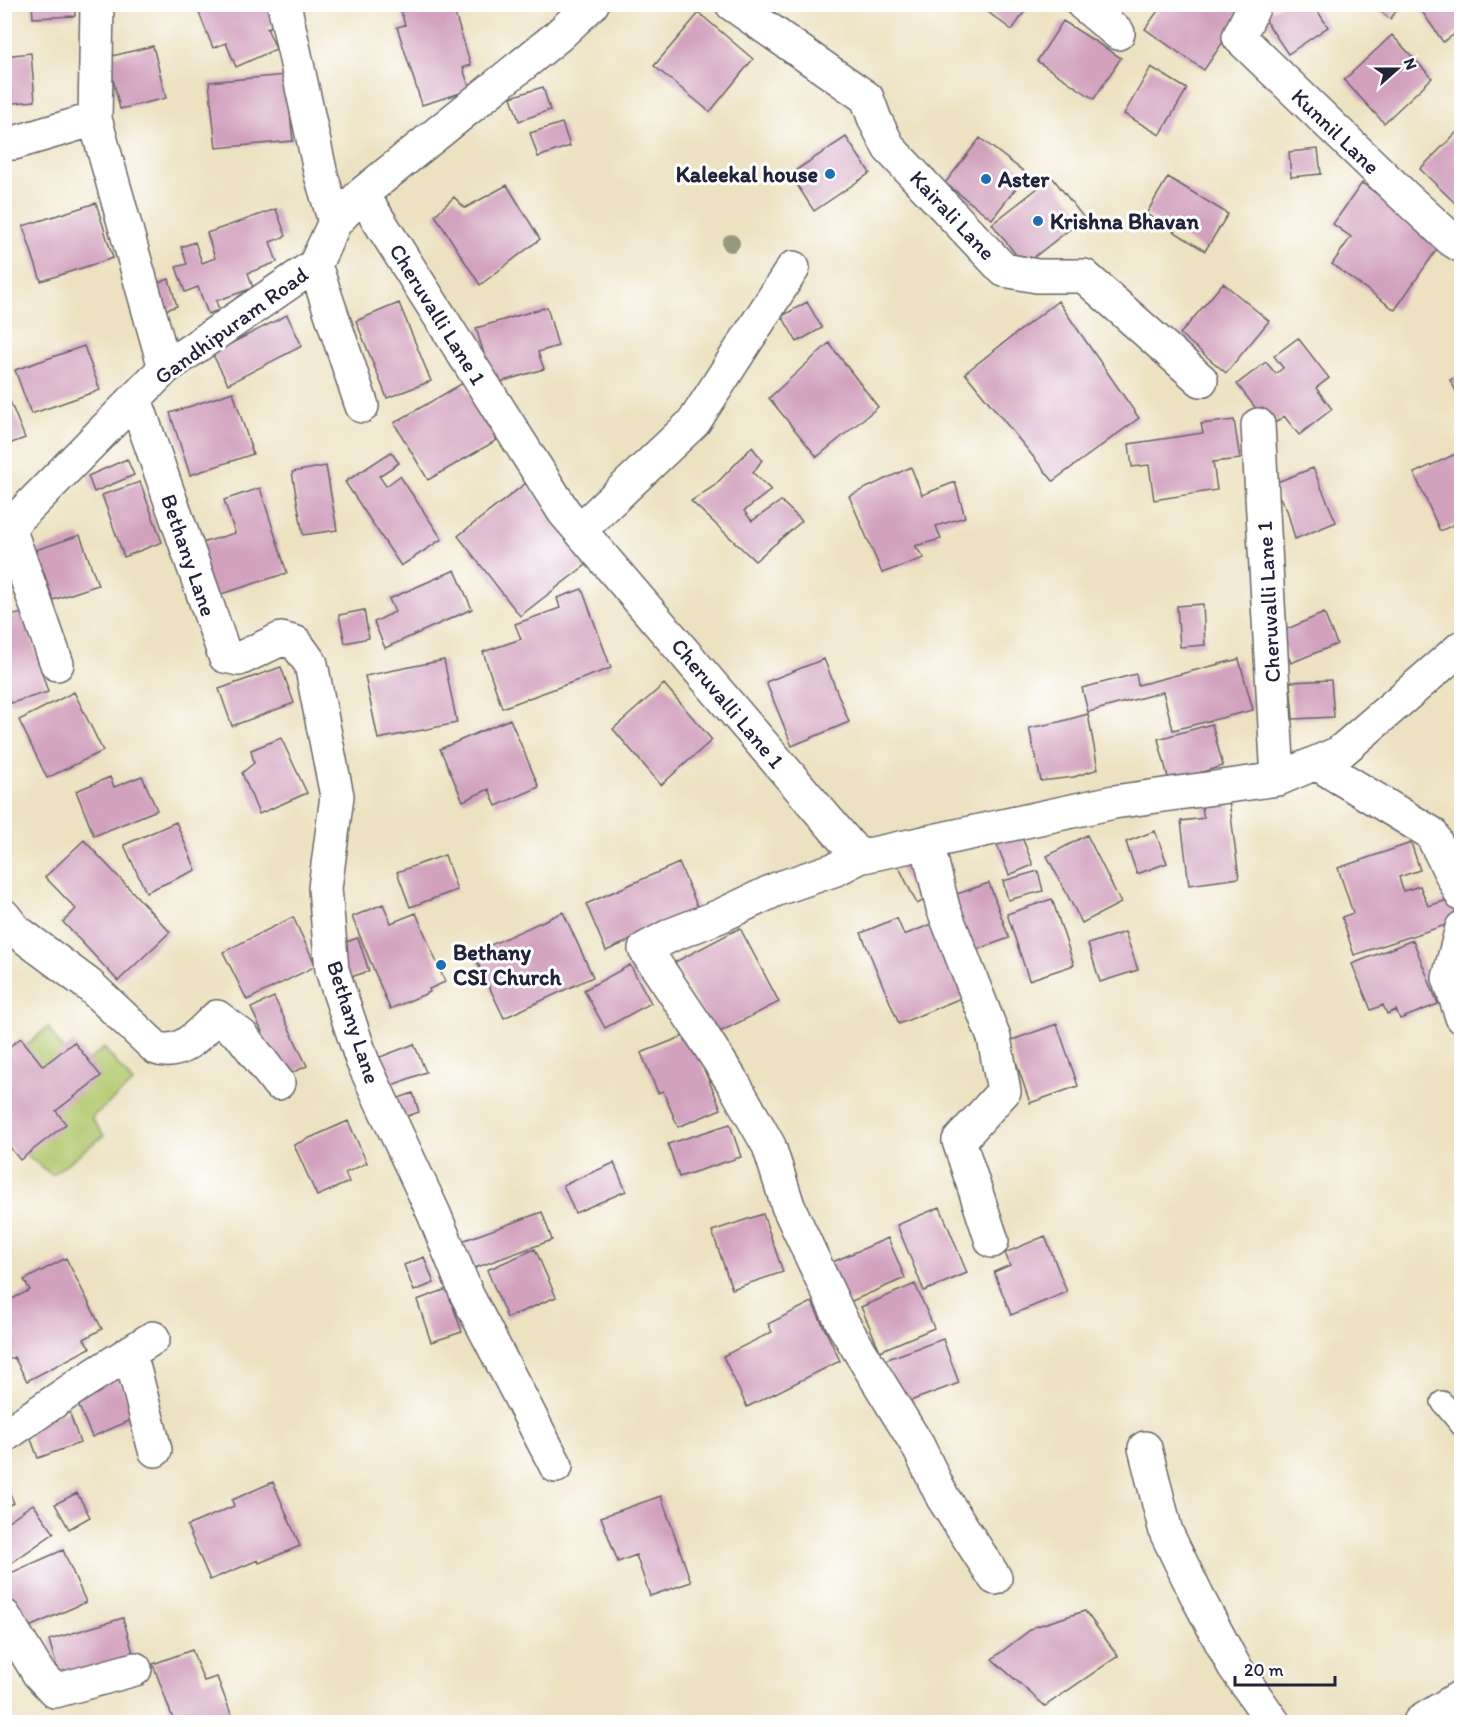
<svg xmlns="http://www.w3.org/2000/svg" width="1466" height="1727" viewBox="0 0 1466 1727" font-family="Itim,sans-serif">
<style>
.green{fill:#b1c76b;stroke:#6a7453;stroke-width:1.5}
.building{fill:#d1a1be}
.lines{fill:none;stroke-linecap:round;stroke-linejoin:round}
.lane-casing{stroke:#69656a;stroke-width:24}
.street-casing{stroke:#69656a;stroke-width:36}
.lane{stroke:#fff;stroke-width:21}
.street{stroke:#fff;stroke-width:33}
.tree{fill:#989880}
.poi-dot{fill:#1f6fb2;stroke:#fff;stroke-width:2}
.labels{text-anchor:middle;stroke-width:6;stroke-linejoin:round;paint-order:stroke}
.street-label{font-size:22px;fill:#22223b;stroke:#fff}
.poi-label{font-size:22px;font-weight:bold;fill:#22223b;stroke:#fff;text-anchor:start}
</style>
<rect width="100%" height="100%" fill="#fff"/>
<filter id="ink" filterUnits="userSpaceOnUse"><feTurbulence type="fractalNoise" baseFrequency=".0167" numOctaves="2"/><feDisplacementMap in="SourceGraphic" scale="12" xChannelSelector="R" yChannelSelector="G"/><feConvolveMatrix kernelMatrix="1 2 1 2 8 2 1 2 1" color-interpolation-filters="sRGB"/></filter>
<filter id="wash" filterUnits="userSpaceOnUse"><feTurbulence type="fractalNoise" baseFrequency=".008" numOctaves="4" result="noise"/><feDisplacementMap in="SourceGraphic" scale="24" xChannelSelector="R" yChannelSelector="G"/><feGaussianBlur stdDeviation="1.35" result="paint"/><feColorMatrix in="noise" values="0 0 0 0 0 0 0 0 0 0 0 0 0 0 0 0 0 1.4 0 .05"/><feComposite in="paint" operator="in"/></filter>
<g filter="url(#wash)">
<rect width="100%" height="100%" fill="#ece1c0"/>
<path class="green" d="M48,1027L76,1070L104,1048L133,1083L91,1118L104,1135L52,1175L20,1150L4,1065Z"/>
<g id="blocks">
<path class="building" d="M4,4H28V7L4,8Z
M32,4H74L75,16L33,18Z
M218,4H281L287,20L267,28L276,49L236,67L226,43L213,48L199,13Z
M399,4H452L471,65L463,68L470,90L422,105L397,27L405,25Z
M977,4H1030L1012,30Z
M1281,4H1313L1328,27L1288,54L1263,17Z
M1371,4H1402L1390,19Z
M1429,4H1462V29L1443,42L1421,10Z
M1162,5H1248L1204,70L1145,29Z
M699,13L753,59L710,112L654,66Z
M1063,21L1121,58L1094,99L1037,61Z
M1392,35L1432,78L1384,123L1344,80Z
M153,46L166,98L120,109L108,57Z
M31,53L35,101L4,104V56Z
M1151,67L1187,89L1160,135L1124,114Z
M286,75L293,141L216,148L209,82Z
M543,87L550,110L519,121L511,97Z
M562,123L570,146L538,157L530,133Z
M1462,127V198L1456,204L1420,169Z
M846,137L870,173L814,211L790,174Z
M980,138L1027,174L992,219L945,183Z
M1318,149L1321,174L1291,177L1289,152Z
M1052,177L1084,218L1024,265L992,224Z
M1168,177L1228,214L1205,251L1146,214Z
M1362,183L1442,242L1395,310L1332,264L1351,237L1333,224Z
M507,185L540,239L480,285L435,215L454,197L465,208Z
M96,203L113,258L41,281L23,226Z
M276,209L286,236L270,242L277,262L248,273L253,288L216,301L219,310L208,314L198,287L185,292L176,267L187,264L181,247L195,242L202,263L215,258L207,233Z
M169,279L177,306L162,311L155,284Z
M1223,283L1269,321L1226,373L1180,334Z
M1058,301L1139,418L1053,481L965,373Z
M807,302L822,328L797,342L782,316Z
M399,303L431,381L387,398L356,321Z
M547,307L558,346L538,352L544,369L493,384L476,328Z
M287,315L302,346L228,384L212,353Z
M1298,338L1329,378L1316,388L1332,409L1299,435L1284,416L1270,427L1237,384L1266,362L1276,374L1283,368L1274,356Z
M829,343L878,407L817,457L769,398Z
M84,346L100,390L31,414L15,370Z
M1462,374V402L1450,380Z
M463,383L497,440L428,480L394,423Z
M233,392L253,454L190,475L170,413Z
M9,399L25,438L4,446V401Z
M1234,420L1240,459L1213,462L1217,490L1154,500L1149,465L1132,467L1129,444L1203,433L1201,424Z
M752,447L762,460L753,473L771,490L744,511L752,521L781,501L802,521L755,561L691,501L714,486Z
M391,452L399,463L379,476L386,486L400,476L442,539L401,566L345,482Z
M1460,452L1462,455V521L1440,531L1414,473Z
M127,459L134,475L94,492L88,476Z
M326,466L337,530L303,535L292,472Z
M911,467L922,495L955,482L965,517L936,526L941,539L915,546L924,558L882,573L849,496Z
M1313,468L1336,522L1295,539L1287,510L1272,484Z
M140,482L162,542L124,557L102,495Z
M526,483L587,564L520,616L458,536Z
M260,488L287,573L212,597L195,545L235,533L224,500Z
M80,535L98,585L53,600L36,550Z
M455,570L472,609L385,648L374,622L395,612L389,599Z
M582,589L611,668L502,708L483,652L521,639L515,624L560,608L557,598Z
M1203,604L1205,645L1180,647L1177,606Z
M364,610L369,638L345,643L339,615Z
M23,613L48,692L11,703L4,691V617Z
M1324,613L1337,644L1291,663L1278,633Z
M824,659L849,722L792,746L766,682Z
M1239,659L1253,710L1173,730L1163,692L1088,712L1082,688L1136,674L1138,685Z
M444,660L457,723L378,739L365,676Z
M281,667L294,703L232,726L219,689Z
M1331,680L1334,717L1293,719L1290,682Z
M664,684L712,740L661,785L613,729Z
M74,692L103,751L47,778L19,720Z
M1088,714L1098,769L1074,777L1041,781L1029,728L1059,722Z
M510,719L539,787L496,806L489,789L463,801L440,749Z
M1212,724L1223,766L1169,781L1158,739Z
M281,738L307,793L259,814L242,773L254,763L251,750Z
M142,776L157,810L94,836L76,791L110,777L114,787Z
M1229,800L1239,878L1189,885L1181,821L1204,818L1201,803Z
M176,822L196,870L146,892L124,845Z
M1018,827L1033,865L1009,875L994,837Z
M1155,831L1167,863L1137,874L1126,842Z
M1087,835L1121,903L1082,923L1047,856Z
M84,840L170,932L118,981L63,922L76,909L45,877Z
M1411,843L1420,870L1399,877L1403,891L1420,886L1428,906L1451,899L1458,921L1354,955L1342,917L1353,913L1338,868Z
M445,855L457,890L410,907L397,872Z
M913,855L933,896L917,904L897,863Z
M679,863L699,910L606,951L586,904Z
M1038,871L1043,891L1008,900L1003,881Z
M989,883L1009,938L968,953L948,897Z
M1052,899L1074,965L1029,980L1007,914Z
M383,904L391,923L416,913L445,982L429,989L430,992L390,1009L352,917Z
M563,912L593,977L504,1018L473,953Z
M293,917L316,966L247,1000L223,952Z
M897,918L904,935L937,922L968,995L899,1024L861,933Z
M740,928L779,1002L714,1035L675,962Z
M1125,932L1138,970L1100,982L1088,944Z
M358,938L369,971L342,980L331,947Z
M1413,940L1438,1004L1400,1019L1396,1010L1387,1014L1383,1005L1371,1010L1352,964Z
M630,965L651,1003L605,1028L584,990Z
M274,997L307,1066L283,1077L251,1008Z
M1057,1024L1078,1086L1030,1103L1009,1041Z
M689,1034L721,1109L678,1127L663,1091L658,1093L641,1053Z
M21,1038L43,1066L74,1042L101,1076L56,1111L66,1124L20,1160L4,1140V1051Z
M414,1044L426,1072L382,1089L370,1061Z
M413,1093L419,1112L399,1119L393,1100Z
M348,1121L367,1163L345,1173L349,1182L317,1196L294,1145Z
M730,1124L741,1157L679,1177L668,1144Z
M614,1163L626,1191L575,1213L563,1185Z
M940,1207L967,1273L924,1291L897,1225Z
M542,1212L552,1240L472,1269L462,1241Z
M763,1214L783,1272L732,1289L712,1231Z
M1045,1236L1067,1292L1011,1315L994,1272L1010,1265L1005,1253Z
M888,1238L905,1278L845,1304L828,1264Z
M535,1249L556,1297L507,1318L487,1270Z
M424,1257L434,1283L414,1291L404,1265Z
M66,1258L102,1329L84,1339L90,1348L27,1381L14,1357L4,1362V1303L30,1290L24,1280Z
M915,1284L934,1328L880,1351L861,1307Z
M447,1289L462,1332L431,1342L417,1300Z
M812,1302L840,1361L747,1407L723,1356L772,1332L768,1324Z
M943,1339L959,1383L902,1404L885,1360Z
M115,1371L136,1418L92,1437L72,1390Z
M69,1411L80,1443L38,1458L26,1426Z
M4,1481L14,1503L4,1507Z
M273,1482L300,1546L259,1563L258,1560L210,1580L187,1526L234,1506L232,1500Z
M77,1493L90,1517L69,1529L55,1504Z
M661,1496L691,1582L650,1596L636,1555L618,1562L601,1517Z
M33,1504L54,1533L4,1568V1524Z
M63,1550L86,1602L20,1631L4,1598V1576Z
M1085,1611L1118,1656L1045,1706L992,1659L1034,1627Z
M123,1618L135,1660L61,1682L49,1640Z
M192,1650L204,1681L217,1677L234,1722H174L153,1664Z"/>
</g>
</g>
<g filter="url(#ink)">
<use href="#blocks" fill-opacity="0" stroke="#69656a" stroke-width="1.5"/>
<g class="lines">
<defs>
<path id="lane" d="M1442,1402L1462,1426"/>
<path id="street" d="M97,4L95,119L165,368
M284,4L321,175L335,222
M732,4L867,98L875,120L889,148L1004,270L1037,276H1084L1201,380
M1083,4L1118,33
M1255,4L1239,37L1403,195L1452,240L1462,246
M14,143L95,119
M362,194L564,512L859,857L1114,802L1278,779L1258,425
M315,265L362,406
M135,399L225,656L239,659L281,639L296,643L311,664L337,796L325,888L332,970L362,1060L434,1214L467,1295L556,1466
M9,528L57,664
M580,530L694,422L793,268
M4,532L165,368L315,265L335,222L362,194L558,36L592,4
M1316,763L1431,833L1462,895
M1278,779L1339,753L1462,647
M927,842L943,908L994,1038L1004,1091L959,1141L992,1241
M859,857L836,869L777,889L720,916L671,935L645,949L698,1028L735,1086L769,1146L788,1206L843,1324L918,1446L943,1498L995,1578
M4,916L15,930L89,985L156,1048C181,1058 200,1032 217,1017L242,1036L278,1083
M1462,928L1449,978L1462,1017
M130,1353L155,1450
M4,1436L80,1384L153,1338
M1145,1448L1166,1532L1198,1598L1234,1666L1273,1722
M4,1616L39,1674L55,1691L135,1669
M1420,1722L1462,1696"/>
</defs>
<use href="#lane" class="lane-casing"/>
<use href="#street" class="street-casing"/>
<use href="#lane" class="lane"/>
<use href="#street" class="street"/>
</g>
<circle class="tree" cx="731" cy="243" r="9"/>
</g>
<g class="poi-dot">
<circle cx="830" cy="174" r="6"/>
<circle cx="986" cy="179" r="6"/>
<circle cx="1038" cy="221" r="6"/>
<circle cx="441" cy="965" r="6"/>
</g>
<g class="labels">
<g class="street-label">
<text transform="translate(1336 131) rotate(44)" y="8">Kunnil Lane</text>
<text transform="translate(953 215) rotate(47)" y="8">Kairali Lane</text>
<text transform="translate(438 314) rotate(58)" y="8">Cheruvalli Lane 1</text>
<text transform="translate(231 325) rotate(-36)" y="8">Gandhipuram Road</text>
<text transform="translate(189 555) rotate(71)" y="8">Bethany Lane</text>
<text transform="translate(1268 602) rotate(-93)" y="8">Cheruvalli Lane 1</text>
<text transform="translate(728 703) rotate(50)" y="8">Cheruvalli Lane 1</text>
<text transform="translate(354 1022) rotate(72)" y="8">Bethany Lane</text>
</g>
<g class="poi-label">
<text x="818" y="182" text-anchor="end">Kaleekal house</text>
<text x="998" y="187">Aster</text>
<text x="1050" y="229">Krishna Bhavan</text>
<text x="453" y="960">Bethany<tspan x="453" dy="25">CSI Church</tspan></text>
</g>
</g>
<rect width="1466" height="1727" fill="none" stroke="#fff" stroke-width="24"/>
<g transform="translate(1397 69) rotate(69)" stroke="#ffffff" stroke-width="4.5" paint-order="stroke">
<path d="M0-4.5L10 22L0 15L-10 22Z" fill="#22223b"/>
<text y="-9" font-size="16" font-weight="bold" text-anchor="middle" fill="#22223b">N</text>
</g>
<path d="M1235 1676v9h100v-9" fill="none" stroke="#22223b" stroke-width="3"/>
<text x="1244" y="1676" font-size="18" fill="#22223b" stroke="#ffffff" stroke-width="4.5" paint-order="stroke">20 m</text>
</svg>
